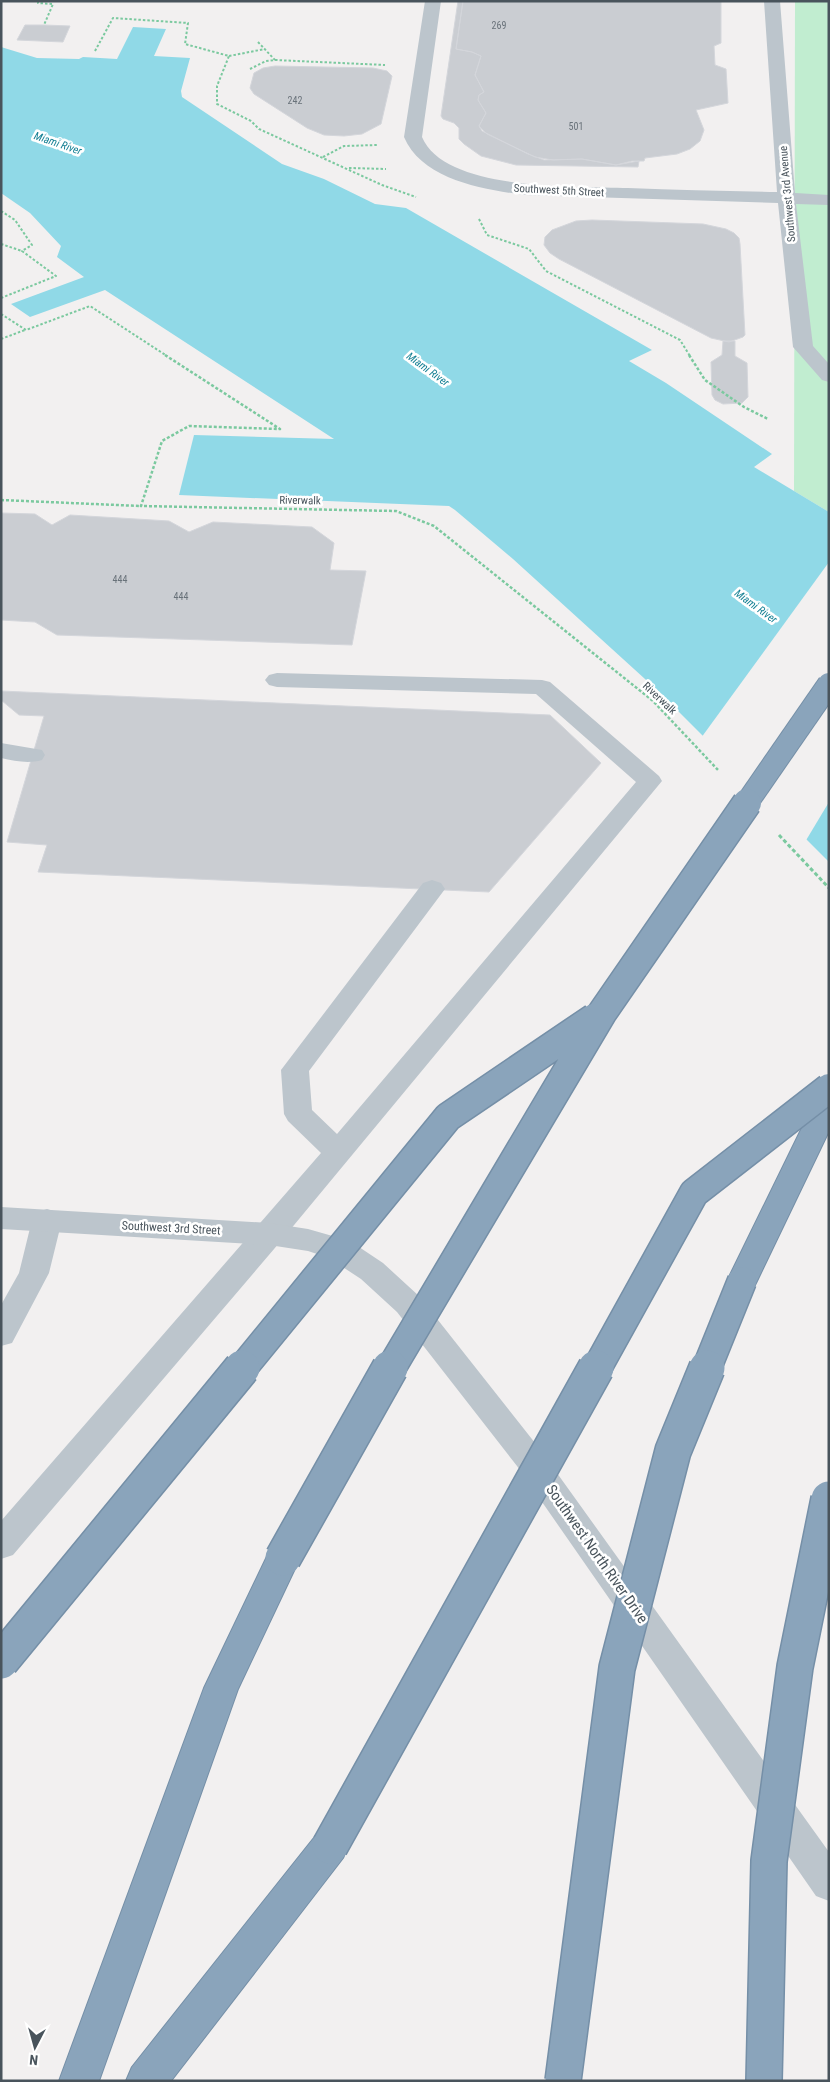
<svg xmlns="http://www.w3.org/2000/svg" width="830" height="2082" viewBox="0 0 830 2082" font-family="'Roboto Condensed',sans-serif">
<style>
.green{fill:#c1edd0}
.water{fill:#90d9e7}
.pier{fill:#f2f0f0}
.building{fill:#cacdd2;stroke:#d4d6db}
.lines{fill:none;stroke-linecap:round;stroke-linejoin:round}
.motorway-casing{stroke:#758fa7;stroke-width:2}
.path-far2{stroke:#7bc99f;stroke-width:2;stroke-dasharray:2.5 2;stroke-linecap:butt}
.path-far1{stroke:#7bc99f;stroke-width:2.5;stroke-dasharray:3 2;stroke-linecap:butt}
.path{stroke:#7bc99f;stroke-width:3;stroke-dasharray:4 2.5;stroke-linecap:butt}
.service{fill:#bcc5cc;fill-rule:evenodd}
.minor{fill:#bcc5cc;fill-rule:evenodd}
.tertiary{fill:#bcc5cc;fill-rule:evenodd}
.motorway{fill:#8aa4bb;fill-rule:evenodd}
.motorway-bridge-far2-casing{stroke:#758fa7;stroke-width:24;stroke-linecap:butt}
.motorway-bridge-far1-casing{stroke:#758fa7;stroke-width:31;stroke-linecap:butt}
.motorway-bridge-casing{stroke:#758fa7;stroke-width:38;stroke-linecap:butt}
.motorway-bridge-far2{stroke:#8aa4bb;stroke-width:22}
.motorway-bridge-far1{stroke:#8aa4bb;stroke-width:28}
.motorway-bridge{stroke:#8aa4bb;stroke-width:35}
.labels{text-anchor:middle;stroke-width:5;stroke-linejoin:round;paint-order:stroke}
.number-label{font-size:10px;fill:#69727a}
.far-water-label{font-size:11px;font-style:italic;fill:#158094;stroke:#fff}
.far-street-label{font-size:11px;fill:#49545c;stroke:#fff}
.street-label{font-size:12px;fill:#49545c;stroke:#fff}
.near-street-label{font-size:15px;fill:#49545c;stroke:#fff}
</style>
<rect width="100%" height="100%" fill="#f2f0f0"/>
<path class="green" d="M795,1H829V512L794,491Z"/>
<path class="water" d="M133,27L166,29L154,56L190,58L181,91L182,97L282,164L324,179L375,204L406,208L652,350L629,361L666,383L772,454L754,467L829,512V862L656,689L513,559L455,510L449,506L179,495L194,435L334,439L105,290L30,317L11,304L84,277L57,257L61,246L30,213L1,193V47L37,58L79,59L83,57L117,59Z"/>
<path class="pier" d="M829,562V802L805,842L701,738Z"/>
<path class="building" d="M458,1H463L456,49L472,52L481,56L475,75L484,92L479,95L478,100L486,113L479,126L482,131L528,154L544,160L582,159L616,165L639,161L638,167L516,165L481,156L464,144L459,139V128L454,123L443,119L441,116Z
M463,1H721V43L714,46L715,65L726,69L728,103L696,110L704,130L700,141L690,149L677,154L645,158L644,161H632L616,165L582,159L553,160L535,157L487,134L479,126L486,113L478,100L479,95L484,92L475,75L481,56L472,52L456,49Z
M25,25H44L70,26L63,42L17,40Z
M275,66L373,68L387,71L392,76L381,124L362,134L344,136L324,135L307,128L254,94L250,88L254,73L263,68Z
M592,220L703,224L726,229L734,233L739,238L740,244L745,335L743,337L729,342L711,338L559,259L550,253L544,245L545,237L552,230L576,221Z
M723,341H735V356L747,363L748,397L742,403L723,404L715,400L712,395L711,362L722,355Z
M1,513L35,514L52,525L70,515L169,521L189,532L213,522L312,527L334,543L330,570L366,571L352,645L57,635L35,622L1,620Z
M1,691L550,715L601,763L489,892L38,872L47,845L7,842L44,716L19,715L1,700Z"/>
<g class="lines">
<defs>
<path id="motorway" d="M829,1091V1131L757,1281L753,1289L742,1293L731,1289L727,1281L815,1101L819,1094Z
M283,1544L295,1548L300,1558L238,1689L99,2081H59L204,1688L271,1548Z
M330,1829L343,1834L348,1846L343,1858L171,2081H126L132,2067L317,1834Z"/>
</defs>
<use href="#motorway" class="motorway-casing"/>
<path class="path-far2" d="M38,1V3L53,4L44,25
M258,42L275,60
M95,51L113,18L188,23L185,44L229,56L217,86V104L251,121L259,129L382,185L416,197
M229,56L265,49
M250,69L266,61L275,60L385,65
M323,157L344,146L377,145
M349,168L386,169
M1,211L15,220L32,245L22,251L56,276L1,298
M479,219L487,235L529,249L546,271L680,340L690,356
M1,244L22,251
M1,314L26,330L90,306L167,356
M1,339L25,330"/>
<path class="path-far1" d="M165,355L280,429L189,426L162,441L141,506L396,511L434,526L653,701L718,770
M689,355L705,380L744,407L768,419
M1,500L140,506"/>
<path class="path" d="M779,835L829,888"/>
<path class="service" d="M277,673L542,680L550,682L659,776L662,781L280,1242L13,1555L1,1559V1521L321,1153L288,1121L284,1114L281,1070L423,883L432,880L441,883L445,889L309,1071L312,1110L337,1134L636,782L536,694L277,687L269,685L265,680L269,675Z
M1,743L42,750L45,755L42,760C28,764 15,761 1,758Z
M47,1209L57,1212L62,1220L49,1273L12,1343L1,1346V1305L19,1273L32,1220L37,1212Z"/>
<path class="minor" d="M425,1H441L422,137C445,192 578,186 628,188C677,190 727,191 777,192L764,1H780L795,193L829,195V205L796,204L813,346L829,364V382L822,380L793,347L778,203L526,195C485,190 422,180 404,137Z"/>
<path class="tertiary" d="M1,1207L269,1223L308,1229L350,1241L383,1263L419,1296L539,1448L829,1852V1901L816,1896L517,1466L397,1312L361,1279L329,1258L308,1251L269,1245L1,1229Z"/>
<use href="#motorway" class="motorway"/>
<defs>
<path id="motorway-bridge-far2" d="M746,804L829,684"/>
<path id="motorway-bridge-far1" d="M241,1370L448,1117L594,1018
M390,1370L602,1013L747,803
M596,1370L694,1193L829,1088
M706,1370L742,1281"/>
<path id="motorway-bridge" d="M283,1558L390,1368
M1,1661L242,1368
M330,1846L596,1368
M563,2081L617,1668L673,1451L707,1368
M764,2081L769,1861L795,1667L829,1499"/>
</defs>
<use href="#motorway-bridge-far2" class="motorway-bridge-far2-casing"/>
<use href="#motorway-bridge-far1" class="motorway-bridge-far1-casing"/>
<use href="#motorway-bridge" class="motorway-bridge-casing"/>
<use href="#motorway-bridge-far2" class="motorway-bridge-far2"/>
<use href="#motorway-bridge-far1" class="motorway-bridge-far1"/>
<use href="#motorway-bridge" class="motorway-bridge"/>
</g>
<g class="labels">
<g class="number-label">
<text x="499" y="29">269</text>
<text x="295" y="104">242</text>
<text x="576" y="130">501</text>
<text x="120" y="583">444</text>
<text x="181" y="600">444</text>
</g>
<g class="far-water-label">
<text transform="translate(58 143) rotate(19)" y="4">Miami River</text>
<text transform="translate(428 369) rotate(36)" y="4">Miami River</text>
<text transform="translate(756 606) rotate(36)" y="4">Miami River</text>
</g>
<g class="far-street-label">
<text transform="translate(559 190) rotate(3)" y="4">Southwest 5th Street</text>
<text transform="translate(787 194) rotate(-95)" y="4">Southwest 3rd Avenue</text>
<text transform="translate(300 500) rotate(1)" y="4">Riverwalk</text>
<text transform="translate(660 698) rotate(43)" y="4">Riverwalk</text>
</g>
<g class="street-label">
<text transform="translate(171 1228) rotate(3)" y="4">Southwest 3rd Street</text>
</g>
<g class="near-street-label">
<text transform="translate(597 1554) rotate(55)" y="5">Southwest North River Drive</text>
</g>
</g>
<rect width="830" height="2082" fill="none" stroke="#49545c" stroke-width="5"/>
<g transform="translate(35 2047) rotate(186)" stroke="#ffffff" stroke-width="4" paint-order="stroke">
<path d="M0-4L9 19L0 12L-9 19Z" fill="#49545c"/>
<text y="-8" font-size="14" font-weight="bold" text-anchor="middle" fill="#49545c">N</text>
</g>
</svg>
